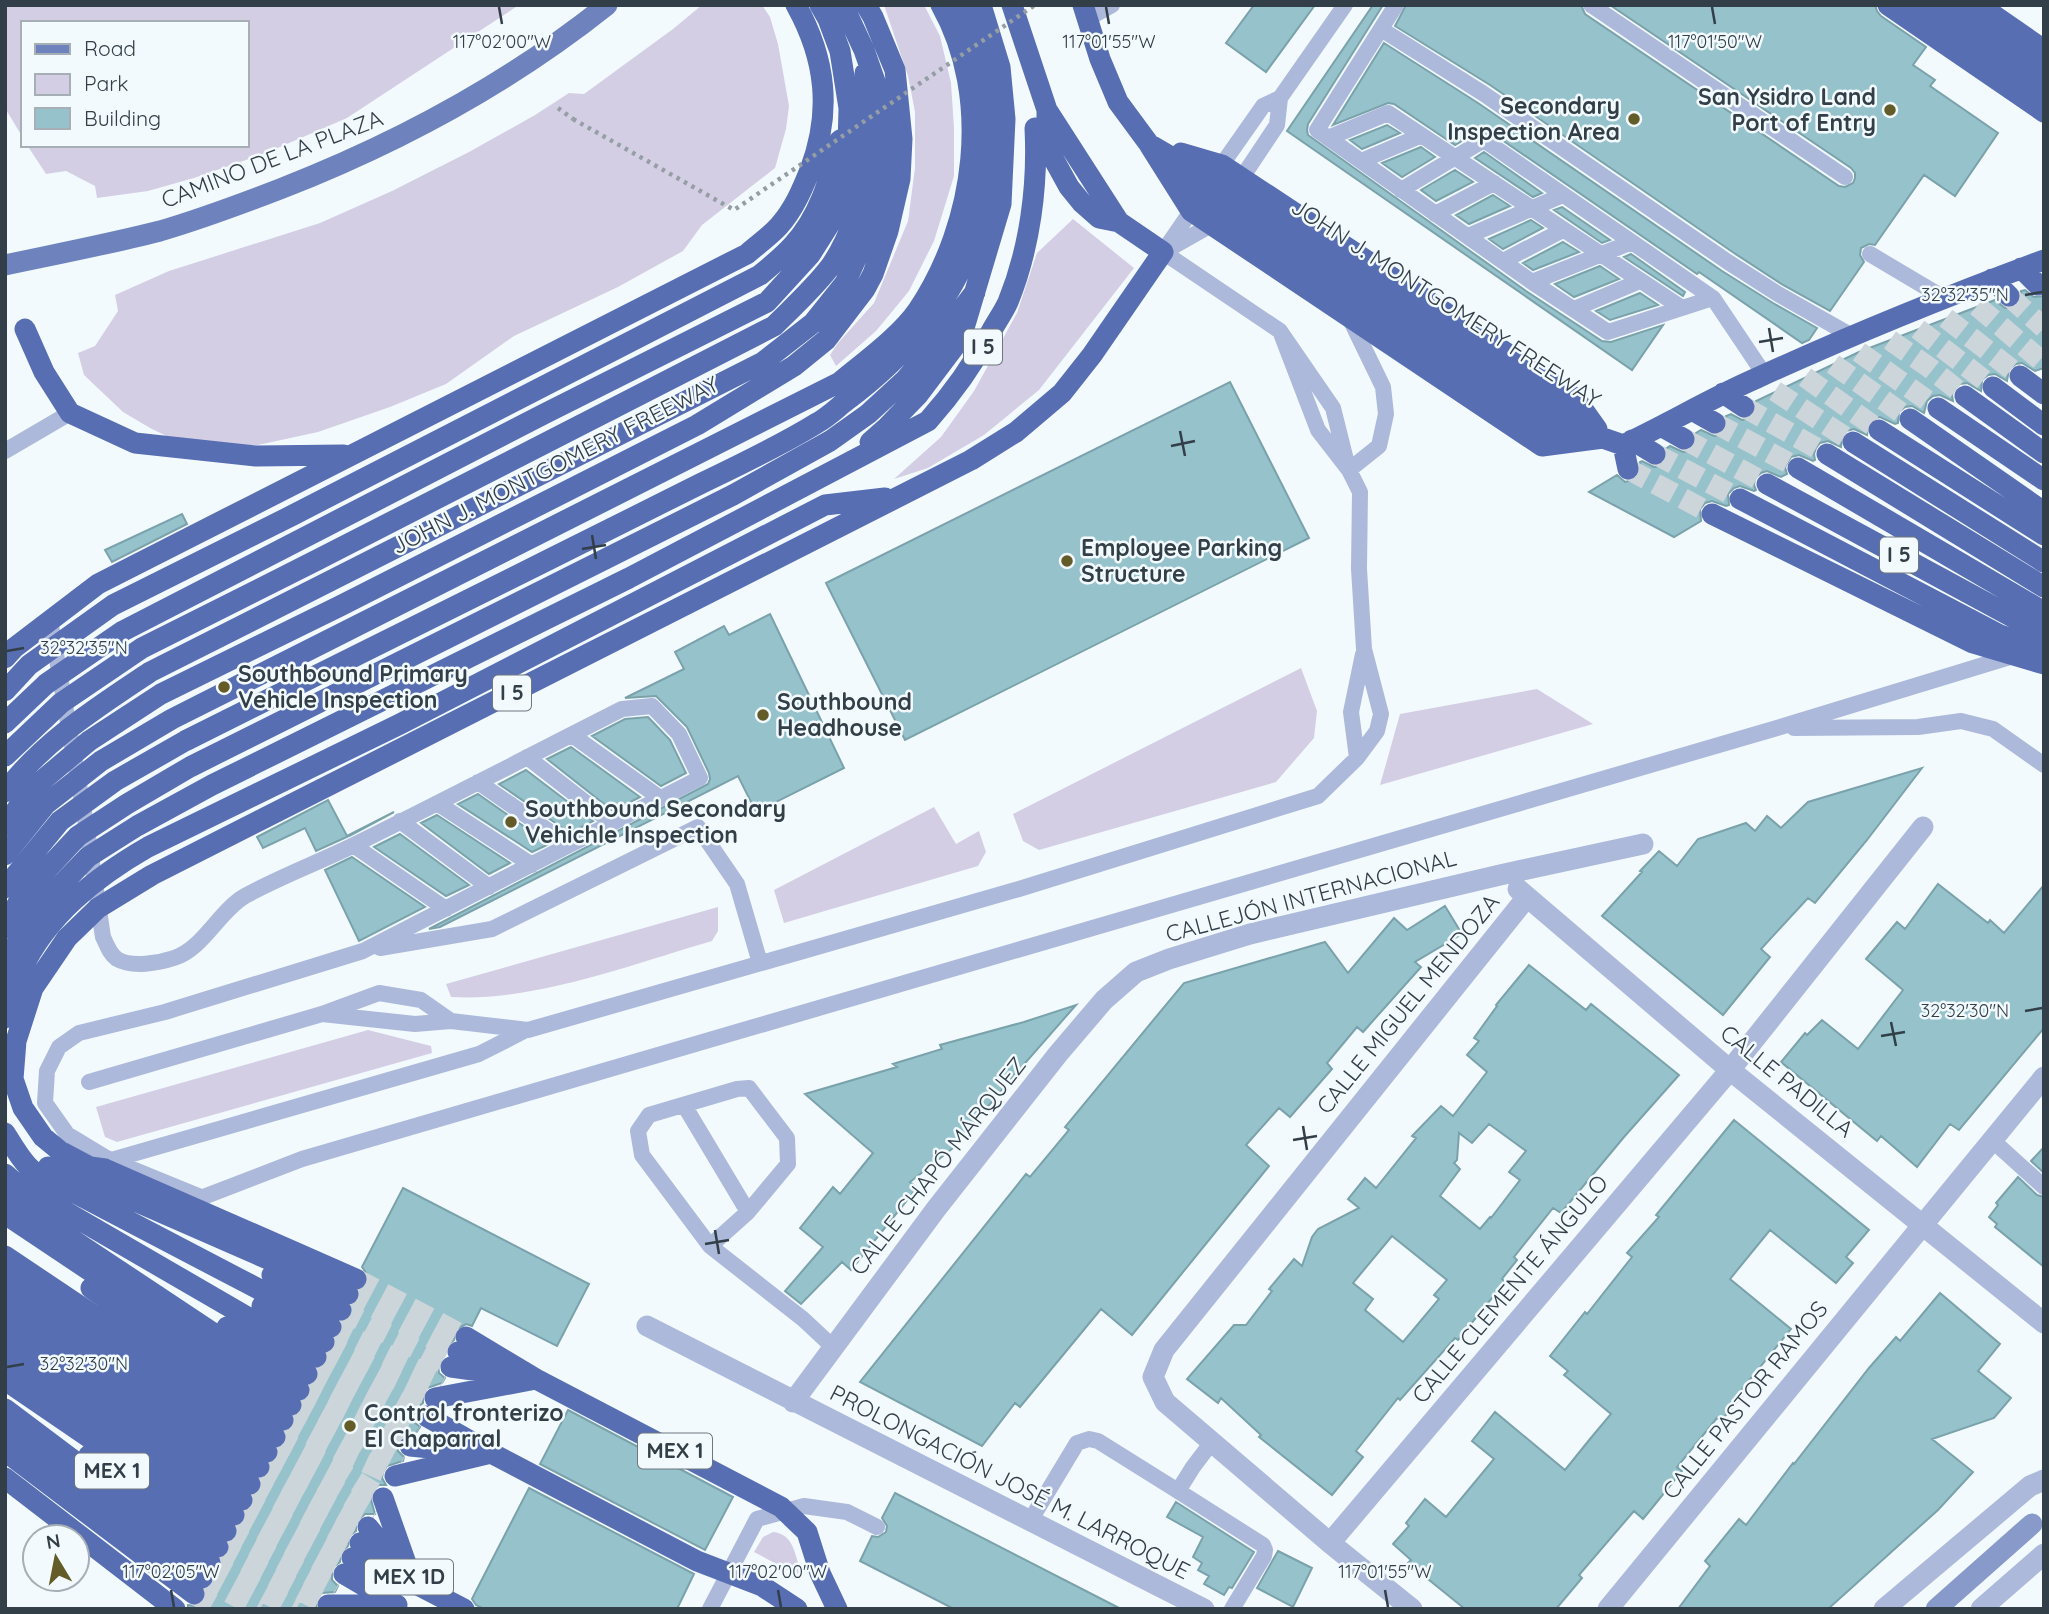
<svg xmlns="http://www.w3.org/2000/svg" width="2049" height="1614" viewBox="0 0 2049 1614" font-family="Quicksand,sans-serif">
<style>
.green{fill:#d4cee5}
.building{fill:#96c2cc;stroke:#7aa2ab;stroke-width:2;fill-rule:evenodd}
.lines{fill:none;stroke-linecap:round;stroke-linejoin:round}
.motorway-tunnel{stroke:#ccd5da;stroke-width:21;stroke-dasharray:21 10;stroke-linecap:butt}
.path{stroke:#949ea4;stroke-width:4.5;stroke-dasharray:3.5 5;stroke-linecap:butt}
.service{stroke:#adb9da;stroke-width:16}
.minor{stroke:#adb9da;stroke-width:21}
.tertiary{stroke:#adb9da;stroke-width:21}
.primary{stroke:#6e83bd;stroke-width:21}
.motorway{stroke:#586eb2;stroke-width:21}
.path-bridge{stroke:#949ea4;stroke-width:4.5;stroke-dasharray:3.5 5;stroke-linecap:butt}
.secondary-bridge{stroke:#889aca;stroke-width:21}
.ticks{fill:none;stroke:#323f48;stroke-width:2.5}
.poi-dot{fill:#635c28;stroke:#f3fafe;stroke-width:2.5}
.labels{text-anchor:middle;stroke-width:5;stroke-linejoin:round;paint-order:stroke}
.shield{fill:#f3fafe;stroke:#6c777f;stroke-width:2}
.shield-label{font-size:21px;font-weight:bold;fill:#323f48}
.poi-label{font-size:23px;font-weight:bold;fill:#323f48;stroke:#f3fafe;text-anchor:start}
.street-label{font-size:23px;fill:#323f48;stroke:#f3fafe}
.ticks-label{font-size:18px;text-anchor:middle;fill:#323f48;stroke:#f3fafe;stroke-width:5;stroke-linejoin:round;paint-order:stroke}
</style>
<rect width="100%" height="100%" fill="#f3fafe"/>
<path class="green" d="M5,5H519L347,118L266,153L194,178L148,191L97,198L95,186L66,171L46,174L27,145H247V23H23V138L5,108Z
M702,5H762L770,17L778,44L789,106L786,129L775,168L702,225L683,251L618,287L514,336L446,384L390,407L318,432L258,445L215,447L181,443L150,428L123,412L84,375L78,353L95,346L118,311L115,295L169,271L320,223L392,191L469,152L535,115L569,93L584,94L673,29Z
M884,5H924L940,36L951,83L954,128V176L934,241L909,291L876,331L836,366L830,355L838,343L874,303L908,221L915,168V112L908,76Z
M1073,219L1134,268L1039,390L984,435L928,468L894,479L941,437L974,391L1017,313L1037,253Z
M1301,668L1317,711L1314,738L1276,782L1039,850L1023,841L1013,814Z
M1537,689L1593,724L1380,785L1400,714Z
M934,807L956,844L979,831L986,852L978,866L784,923L774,890Z
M718,907V931L712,941C633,964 534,1002 451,997L446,984Z
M368,1030L431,1046L432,1053L117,1142L105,1137L96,1107Z
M773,1532C793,1534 794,1552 800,1568L799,1573L795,1574L754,1552L763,1537Z"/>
<path class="building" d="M1254,5H1315L1266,72L1226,43Z
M1373,5H1383L1308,124L1307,130L1308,135L1526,291L1602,341L1611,342L1663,325L1632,370L1287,131Z
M1406,5H1581L1585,14L1839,186L1845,187L1853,183L1855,178V173L1851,168L1610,5H1875L1877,11L1881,16L1926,47L1913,65L1935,80L1930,86L1998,133L1955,196L1924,175L1875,245L1869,244L1861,248L1860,255L1864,262L1830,311L1783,285L1734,253L1490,85L1395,26Z
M1384,43L1478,103L1722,271L1773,303L1817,328L1809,340L1802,343L1699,272L1697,274L1489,131H1479L1455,145L1394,104L1388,103L1333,125Z
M1387,125L1400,133L1362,149L1350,140Z
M1421,147L1435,157L1402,177L1382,163Z
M1484,152L1542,193L1533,197L1475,158Z
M1455,170L1473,182L1436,201L1421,190Z
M1493,195L1510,206L1469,224L1456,215Z
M1562,207L1610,240L1602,243L1554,210Z
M1531,220L1543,228L1503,249L1489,239Z
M1563,242L1579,252L1533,270L1523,263Z
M1631,254L1685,292L1683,296L1624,257Z
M1600,266L1619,279L1574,297L1555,284Z
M2025,290L2034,297L2044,296V368L2035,371L2022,363L2016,364L2009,369L2007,381L1995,374L1988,375L1982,380L1981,391L1967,383L1960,384L1954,389L1952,395L1953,401L1940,395L1933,396L1927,401L1924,413L1912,406L1905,407L1899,412L1898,423L1895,424L1880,417L1874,418L1868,424L1867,435L1854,429L1846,431L1842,436L1841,447L1828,441L1820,443L1816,448L1814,454L1815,460L1813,461L1799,455L1791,457L1785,467L1787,474L1781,477L1767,471L1761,473L1755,478L1754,485L1756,490L1754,491L1740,486L1734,488L1728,494L1729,505L1726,506L1712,501L1705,503L1700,509L1701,521L1674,537L1589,492L1617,475L1625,482L1636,479L1641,472L1640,462L1642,461L1654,467L1661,466L1666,460L1668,454L1667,448L1670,446L1683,452L1690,451L1696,445V433L1701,430L1714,436L1721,435L1727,429L1728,422L1726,416L1731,414L1742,420L1750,418L1757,409L1756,401L1859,352L1995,300L2005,308H2013L2019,305L2022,299L2021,291Z
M1640,293L1658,305L1610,320L1596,311Z
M1230,382L1309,538L905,740L826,583Z
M182,514L187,524L112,562L105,550Z
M770,614L844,768L756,812L738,776L440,927L429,929L708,784L710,779L709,773L687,727L656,696L625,698L684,669L675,652L724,626L729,635Z
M648,717L670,740L686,773L661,786L592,736L625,719Z
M571,747L640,797L613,811L547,759Z
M1922,768L1867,840L1815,903L1808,898L1761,949L1770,957L1723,1015L1602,916L1642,872L1640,871L1659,851L1677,866L1698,839L1746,823L1755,831L1767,816L1781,828L1808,802Z
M526,770L593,821L570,833L499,784Z
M478,794L549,844L532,852L458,804Z
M328,800L347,836L394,812L351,835L316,851L305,828L263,848L257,837Z
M437,815L510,863L489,874L421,823Z
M400,834L469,885L446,896L374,847Z
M352,857L425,907L359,941L325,870Z
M1938,884L1988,923L1990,920L2004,933L2044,885V1028L1959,1130L1950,1124L1917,1167L1881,1136L1877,1141L1781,1062L1805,1033L1807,1035L1822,1020L1858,1049L1903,990L1866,959L1897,922L1905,929Z
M1445,906L1462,934L1415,962L1421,967L1363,1032L1357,1027L1327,1063L1332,1069L1290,1117L1279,1108L1246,1145L1269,1166L1132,1335L1101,1309L1020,1407L1015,1403L982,1446L860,1382L1026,1174L1030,1177L1069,1130L1065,1127L1184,983L1325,942L1348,973L1394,918L1407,930Z
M1529,965L1586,1010L1591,1004L1679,1075L1624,1137L1561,1213L1553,1208L1514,1257L1517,1260L1502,1279L1505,1282L1458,1340L1455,1338L1400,1400L1398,1398L1356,1451L1363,1457L1332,1495L1259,1437L1261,1435L1221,1398L1218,1403L1187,1379L1234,1325H1246L1272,1291L1269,1289L1294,1259L1302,1266L1312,1237L1318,1229L1359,1208L1348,1199L1365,1178L1376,1188L1416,1138L1412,1136L1441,1106L1453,1116L1487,1072L1467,1055L1479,1041L1474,1038L1497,1006L1496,1005ZM1489,1124L1526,1151L1509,1172L1520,1180L1491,1218L1490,1217L1480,1229L1440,1196L1460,1169L1454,1163L1457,1160L1459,1133L1472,1143ZM1392,1236L1447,1280L1434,1295L1439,1299L1403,1342L1365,1310L1373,1299L1353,1283Z
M1076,1005L1012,1078L953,1148L910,1182L917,1188L851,1270L842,1262L801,1304L785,1291L823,1247L800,1228L833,1187L840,1194L873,1153L805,1094L897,1067L893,1064L942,1049L940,1045L1024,1022Z
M1734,1120L1869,1230L1846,1257L1853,1263L1836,1283L1770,1230L1730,1279L1791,1329L1739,1393L1742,1396L1721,1421L1717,1418L1677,1467L1682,1471L1652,1508L1643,1519L1634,1511L1579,1575L1582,1578L1556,1609H1465L1408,1563L1411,1560L1393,1544L1409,1526L1406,1523L1425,1499L1446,1517L1494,1459L1472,1441L1495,1412L1565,1470L1590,1439L1611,1414L1564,1375L1568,1371L1550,1356L1585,1312L1587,1314L1632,1257L1627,1253L1659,1217L1656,1215Z
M2044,1147V1173L2031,1161Z
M2018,1177L2037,1195L2044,1197V1267L1995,1227L1997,1224L1989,1217L1998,1205L1996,1203Z
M403,1188L589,1284L557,1346L481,1308L472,1326L466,1324L455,1330L454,1340L446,1347L445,1355L438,1365L439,1373L445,1378L442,1383L427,1388L423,1393V1403L415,1409L413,1415L414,1422L420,1427L416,1433L405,1434L399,1439L398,1451L404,1457L403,1461L387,1466L383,1472L382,1478L386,1485H379L374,1489L370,1496L375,1514H365L356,1522V1531L349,1536L348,1546L340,1553V1562L332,1568V1580L338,1586L335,1592L322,1593L317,1598L316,1609H188V1605L198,1606L205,1601L206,1590L213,1585L215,1575L221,1570L222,1559L229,1554L230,1543L237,1538L238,1527L244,1523L246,1512L253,1507L254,1496L261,1491L262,1479L270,1474L271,1464L277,1460L279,1449L286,1444L287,1432L294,1427L295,1417L302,1412L303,1402L310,1397L311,1386L319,1380V1369L327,1364L328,1354L336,1348V1339L343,1332V1323L349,1321L353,1315V1306L360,1300L361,1291L368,1284L369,1277L362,1267Z
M1940,1293L2000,1344L1978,1371L2011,1398L1994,1418L1932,1439L1973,1472L1938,1510L1828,1609H1678L1710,1566L1705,1561L1739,1519L1746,1525L1793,1463L1794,1464L1869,1368L1896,1337L1900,1341Z
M568,1410L733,1497L705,1550L540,1464Z
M529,1488L694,1574L677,1609H484L476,1605L472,1599L477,1589Z
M895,1493L1121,1609H954L860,1561L872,1536L878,1537L886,1532L887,1526L882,1518Z
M1176,1502L1254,1552L1232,1588L1229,1587L1224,1595L1204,1584L1209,1576L1198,1570L1202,1563L1193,1557L1203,1537L1167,1517Z
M1278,1551L1312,1568L1293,1607L1257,1588Z"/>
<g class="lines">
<path class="motorway-tunnel" d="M2009,296L2044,328
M1977,306L2044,363
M1946,318L2020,376
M1918,329L1993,387
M1890,340L1930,368L1965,396
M1859,352L1938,408
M1833,364L1910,419
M1805,377L1879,430
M1775,391L1853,442
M1744,407L1827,454
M1715,423L1798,468
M1684,439L1767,484
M1655,454L1740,499
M1628,469L1712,514
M356,1279L466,1337
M348,1294L458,1352
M341,1310L451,1367
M331,1327L443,1382
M324,1342L379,1371L435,1398
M316,1357L426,1416
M307,1374L417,1432
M299,1390L410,1446
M291,1405L402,1462
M283,1420L339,1450L395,1476
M275,1437L331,1466L383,1498
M267,1452L322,1481L376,1513
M259,1467L368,1527
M250,1484L360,1543
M242,1500L352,1558
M234,1515L344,1574
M226,1531L336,1590
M218,1547L328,1605
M210,1563L296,1609
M202,1578L260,1609
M194,1594L221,1609"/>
<path class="path" d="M558,108L573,119"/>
<path class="service" d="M1396,5L1317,130L1532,282L1608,332L1713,298
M1591,5L1845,177
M1087,19L1112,5
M1381,29L1484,94L1728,262L1778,294L1852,336
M1328,138L1388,113L1682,308
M1361,161L1420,136
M1216,173L1263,106L1280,98L1345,5
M1237,185L1277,125L1280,98
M1401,190L1484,140L1713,298L1764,374
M1435,214L1494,183
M1468,236L1563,195
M1167,250L1211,225L1215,218
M1163,252L1196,204
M1163,252L1280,331L1333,408L1347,464
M1870,254L1944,298
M1503,261L1563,230
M1532,282L1632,242
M1574,309L1640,281
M5,451L70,413
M1349,470L1379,446L1386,414L1383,387L1349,317
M50,620L87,830L103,937C107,945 109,953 117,959C132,968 159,963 174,958C203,949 219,911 245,896C281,876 320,862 356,844C445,800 533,754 622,709L652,706L679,734L700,778L363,951L165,1012L79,1033L59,1047L47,1071L45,1103L67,1134L110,1160L203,1198
M1794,728L1918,727L1961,721L1993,729L2044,765
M572,735L660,798
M527,757L612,823
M1357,758L1351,712L1363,654
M478,782L569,845
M437,803L532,865
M400,821L489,887
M353,845L446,909
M380,948L492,929L698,827L737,884L760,963
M322,1014L415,1024L451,1021L528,1030L1019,889L1318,796L1357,758L1377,731L1381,714L1364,649L1359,569L1360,492L1349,470L1318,430L1280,331
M89,1082L322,1014L379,993L421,1000L451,1021
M684,1105L748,1212
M1992,1140L2044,1187
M108,1161L479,1054L526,1030
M193,1201L302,1159L1777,728L2013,656
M710,1246L748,1212L788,1164L787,1138L749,1088L737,1089L649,1115L638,1131L642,1155L710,1246L803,1319L833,1347
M1178,1491L1263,1545L1265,1550L1264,1556L1232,1609
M1030,1521L1077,1443L1089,1439L1098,1441L1178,1491L1193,1467L1212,1442
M710,1609L757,1519L804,1506L847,1512L877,1527"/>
<path class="minor" d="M1518,889L1730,1070L2044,1323
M647,1326L1204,1609
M793,1402L936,1209L1058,1054L1104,1000L1136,972L1169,959L1250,934L1500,875L1643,844
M1330,1543L1730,1070L1923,827
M1412,1609L1330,1543L1165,1402L1153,1377L1164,1350L1527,897
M1608,1609L2044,1077"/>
<path class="tertiary" d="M1884,1609L2030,1486L2044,1480
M1981,1609L2044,1554"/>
<path class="primary" d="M5,265C57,254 109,244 160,231C201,219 241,204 280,189C398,143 508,84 607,5"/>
<path class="motorway" d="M1083,5L1100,59L1118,102L1149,144L1211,180L1564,414L1603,438L1623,445C1668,424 1711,398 1757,378C1851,335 1947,296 2044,260
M1888,5L2044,112
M1918,5L2044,90
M1950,5L2044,70
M1979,5L2044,50
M1047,110L1119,222
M1150,146L1191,211L1542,446L1603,438
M1181,153L1222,165L1546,379L1575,398L1597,429
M1176,169L1202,193L1222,208L1553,429L1584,434
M2021,268L2038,285
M1992,279L2009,296
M25,329L44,372L70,413L135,443L256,456L344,455
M2020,376L2044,394
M1993,387L2044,425
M1723,393L1744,407
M1965,396L2044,453
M1938,408L2044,480
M1692,410L1715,423
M1910,419L2044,512
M1661,426L1684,439
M1879,430L2044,535
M1632,440L1655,454
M870,442L887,427L918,395L961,338L1001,204L1005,119L1000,67L981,5
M1853,442L2044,562
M1623,445L1628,469
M1827,454L2044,587
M1798,468L2044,612
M1767,484L2031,627L2044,631
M1740,499L2000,635L2044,649
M1712,514L1973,643L2044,664
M5,658L14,648L98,584L747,254C757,245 770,236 779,226C794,209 802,190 810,170C832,112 826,59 796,5
M5,691L29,665L113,605L293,515L760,275C771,266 783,256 793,245C820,216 830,177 840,140
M5,723L46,684L123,631L544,414L767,302L810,255L836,214L847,187L849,108L840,51L828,19L820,5
M5,756L61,703L142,648L317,560L774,326C793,307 813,289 830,267C849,240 863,199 867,166C870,136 867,104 865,73
M5,792C43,741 98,707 150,672L763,362L813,323L845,283L876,215L886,165L885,110L864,50L843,5
M5,825L32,789L89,741L161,694L340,606L697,425L794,366L826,340L865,289L873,274L888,231L900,179L902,139L895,70L873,17L866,5
M5,855L46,804L101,761L172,719L840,382C864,362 900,336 918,310C976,223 993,98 941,5
M5,888L60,821L115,781L185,741C307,680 429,620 550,559C600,534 650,509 700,484C739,465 780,446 817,423C828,417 837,408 846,401C925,342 983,264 988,162C991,110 985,52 959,5
M5,928L21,897L78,836L127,804L190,767L733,495L830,441L868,414L905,380L933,347L975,292
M5,969L11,953L37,910L88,857L137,826L212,785L629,578L928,421C953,393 974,363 992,330C997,321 1004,311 1008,302C1030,248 1038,186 1035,128
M5,1018C11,1002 15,986 21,971C47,915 96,877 148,847L400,724L825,505L885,498
M5,1133C18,1154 30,1177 56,1183L331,1327
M48,1167L64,1175L80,1177L348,1294
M5,1174L21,1188L30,1191L316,1357
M5,1195L299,1390
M5,1214L291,1405
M5,1256L275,1437
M272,1275L341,1310
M5,1277L267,1452
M356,1279L105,1169L90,1167L60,1151L43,1137L23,1108L13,1079L16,1041L33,988L67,938L98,908L152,875L971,460L1016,432L1062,393L1092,355L1163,252L1119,222L1099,218L1082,203L1069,187L1047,147V110L1012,5
M91,1288L283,1420
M5,1301L259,1467
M262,1306L324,1342
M5,1322L250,1484
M227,1327L307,1374
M466,1337L536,1379L781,1507L807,1532L820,1573L837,1609
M5,1341L242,1500
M458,1352L493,1364
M5,1360L234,1515
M451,1367L517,1376
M5,1380L226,1531
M435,1398L536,1379
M5,1409L210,1563
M426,1416L491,1453L697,1561L762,1586L797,1609
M5,1428L202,1578
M410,1446L471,1452
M5,1451L194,1594
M89,1455L218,1547
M395,1476L491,1453
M5,1478L175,1609
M383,1498L408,1569
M368,1527L412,1582L464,1609
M360,1543L388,1564
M352,1558L384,1570
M344,1574L397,1605
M328,1605H397"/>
<path class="path-bridge" d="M573,119L734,210L1035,5"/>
<path class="secondary-bridge" d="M1936,1609L2032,1524"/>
</g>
<path class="ticks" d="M499,7L502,24M1106,7L1109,24M1712,7L1715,24M2025,295L2042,292M1769,328L1773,352M1759,342L1783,338M1180,431L1185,456M1171,446L1195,441M592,535L596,559M582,549L606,545M7,651L24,648M2025,1011L2042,1008M1891,1022L1896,1046M1881,1036L1905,1032M1303,1126L1307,1150M1293,1140L1317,1136M715,1230L719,1254M705,1244L729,1240M7,1367L24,1364M171,1590L174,1607M778,1590L781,1607M1385,1590L1388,1607"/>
<g class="poi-dot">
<circle cx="1890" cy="110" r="7"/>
<circle cx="1634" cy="119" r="7"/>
<circle cx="1067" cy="561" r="7"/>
<circle cx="224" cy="687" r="7"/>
<circle cx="763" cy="715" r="7"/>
<circle cx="511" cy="822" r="7"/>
<circle cx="350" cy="1426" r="7"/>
</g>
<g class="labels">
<g class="shield">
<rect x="964" y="329.5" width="38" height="35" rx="5"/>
<rect x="1880" y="537.5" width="38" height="35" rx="5"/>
<rect x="493" y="675.5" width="38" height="35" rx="5"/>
<rect x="638" y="1433.5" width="74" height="35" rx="5"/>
<rect x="75" y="1453.5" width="74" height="35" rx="5"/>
<rect x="365" y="1559.5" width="88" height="35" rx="5"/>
</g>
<g class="shield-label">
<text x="983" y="354">I 5</text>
<text x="1899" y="562">I 5</text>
<text x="512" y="700">I 5</text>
<text x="675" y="1458">MEX 1</text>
<text x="112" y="1478">MEX 1</text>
<text x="409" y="1584">MEX 1D</text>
</g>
<g class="poi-label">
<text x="1876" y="105" text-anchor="end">San Ysidro Land<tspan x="1876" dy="26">Port of Entry</tspan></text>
<text x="1620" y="114" text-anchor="end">Secondary<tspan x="1620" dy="26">Inspection Area</tspan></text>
<text x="1081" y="556">Employee Parking<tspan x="1081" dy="26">Structure</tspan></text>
<text x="238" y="682">Southbound Primary<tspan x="238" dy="26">Vehicle Inspection</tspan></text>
<text x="777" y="710">Southbound<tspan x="777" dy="26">Headhouse</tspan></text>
<text x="525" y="817">Southbound Secondary<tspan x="525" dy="26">Vehichle Inspection</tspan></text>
<text x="364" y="1421">Control fronterizo<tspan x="364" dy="26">El Chaparral</tspan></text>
</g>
<g class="street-label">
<text transform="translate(272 159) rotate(-21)" y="8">CAMINO DE LA PLAZA</text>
<text transform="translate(1446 303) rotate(33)" y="8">JOHN J. MONTGOMERY FREEWAY</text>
<text transform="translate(555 465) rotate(-27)" y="8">JOHN J. MONTGOMERY FREEWAY</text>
<text transform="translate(1311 896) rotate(-15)" y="8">CALLEJÓN INTERNACIONAL</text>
<text transform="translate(1408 1004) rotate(-51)" y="8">CALLE MIGUEL MENDOZA</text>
<text transform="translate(1787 1081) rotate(39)" y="8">CALLE PADILLA</text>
<text transform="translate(938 1166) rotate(-52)" y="8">CALLE CHAPÓ MÁRQUEZ</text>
<text transform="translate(1510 1289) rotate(-50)" y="8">CALLE CLEMENTE ÁNGULO</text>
<text transform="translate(1745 1400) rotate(-51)" y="8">CALLE PASTOR RAMOS</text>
<text transform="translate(1010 1482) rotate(27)" y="8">PROLONGACIÓN JOSÉ M. LARROQUE</text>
</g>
</g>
<g class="ticks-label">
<text x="502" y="48">117°02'00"W</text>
<text x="1109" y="48">117°01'55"W</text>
<text x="1715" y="48">117°01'50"W</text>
<text x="1965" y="301">32°32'35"N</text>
<text x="84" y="654">32°32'35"N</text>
<text x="1965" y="1017">32°32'30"N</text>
<text x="84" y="1370">32°32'30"N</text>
<text x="171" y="1578">117°02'05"W</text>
<text x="778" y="1578">117°02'00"W</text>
<text x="1385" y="1578">117°01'55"W</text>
</g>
<rect width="2049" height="1614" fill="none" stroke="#323f48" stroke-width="14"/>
<rect x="21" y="21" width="228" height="126" fill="#f3fafe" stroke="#a6afb5" stroke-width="2"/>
<rect x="35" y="44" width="35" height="10" fill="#6e83bd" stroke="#a6afb5" stroke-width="2"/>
<text x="84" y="56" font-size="21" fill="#323f48">Road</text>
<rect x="35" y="74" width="35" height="21" fill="#d4cee5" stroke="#a6afb5" stroke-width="2"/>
<text x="84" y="91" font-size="21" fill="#323f48">Park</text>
<rect x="35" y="108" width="35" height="21" fill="#96c2cc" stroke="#a6afb5" stroke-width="2"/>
<text x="84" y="126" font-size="21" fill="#323f48">Building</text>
<g transform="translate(56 1558) rotate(350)"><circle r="33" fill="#f3fafe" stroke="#a6afb5" stroke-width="2"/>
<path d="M0-5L12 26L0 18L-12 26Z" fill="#635c28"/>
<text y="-10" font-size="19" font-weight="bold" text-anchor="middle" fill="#323f48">N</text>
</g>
</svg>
